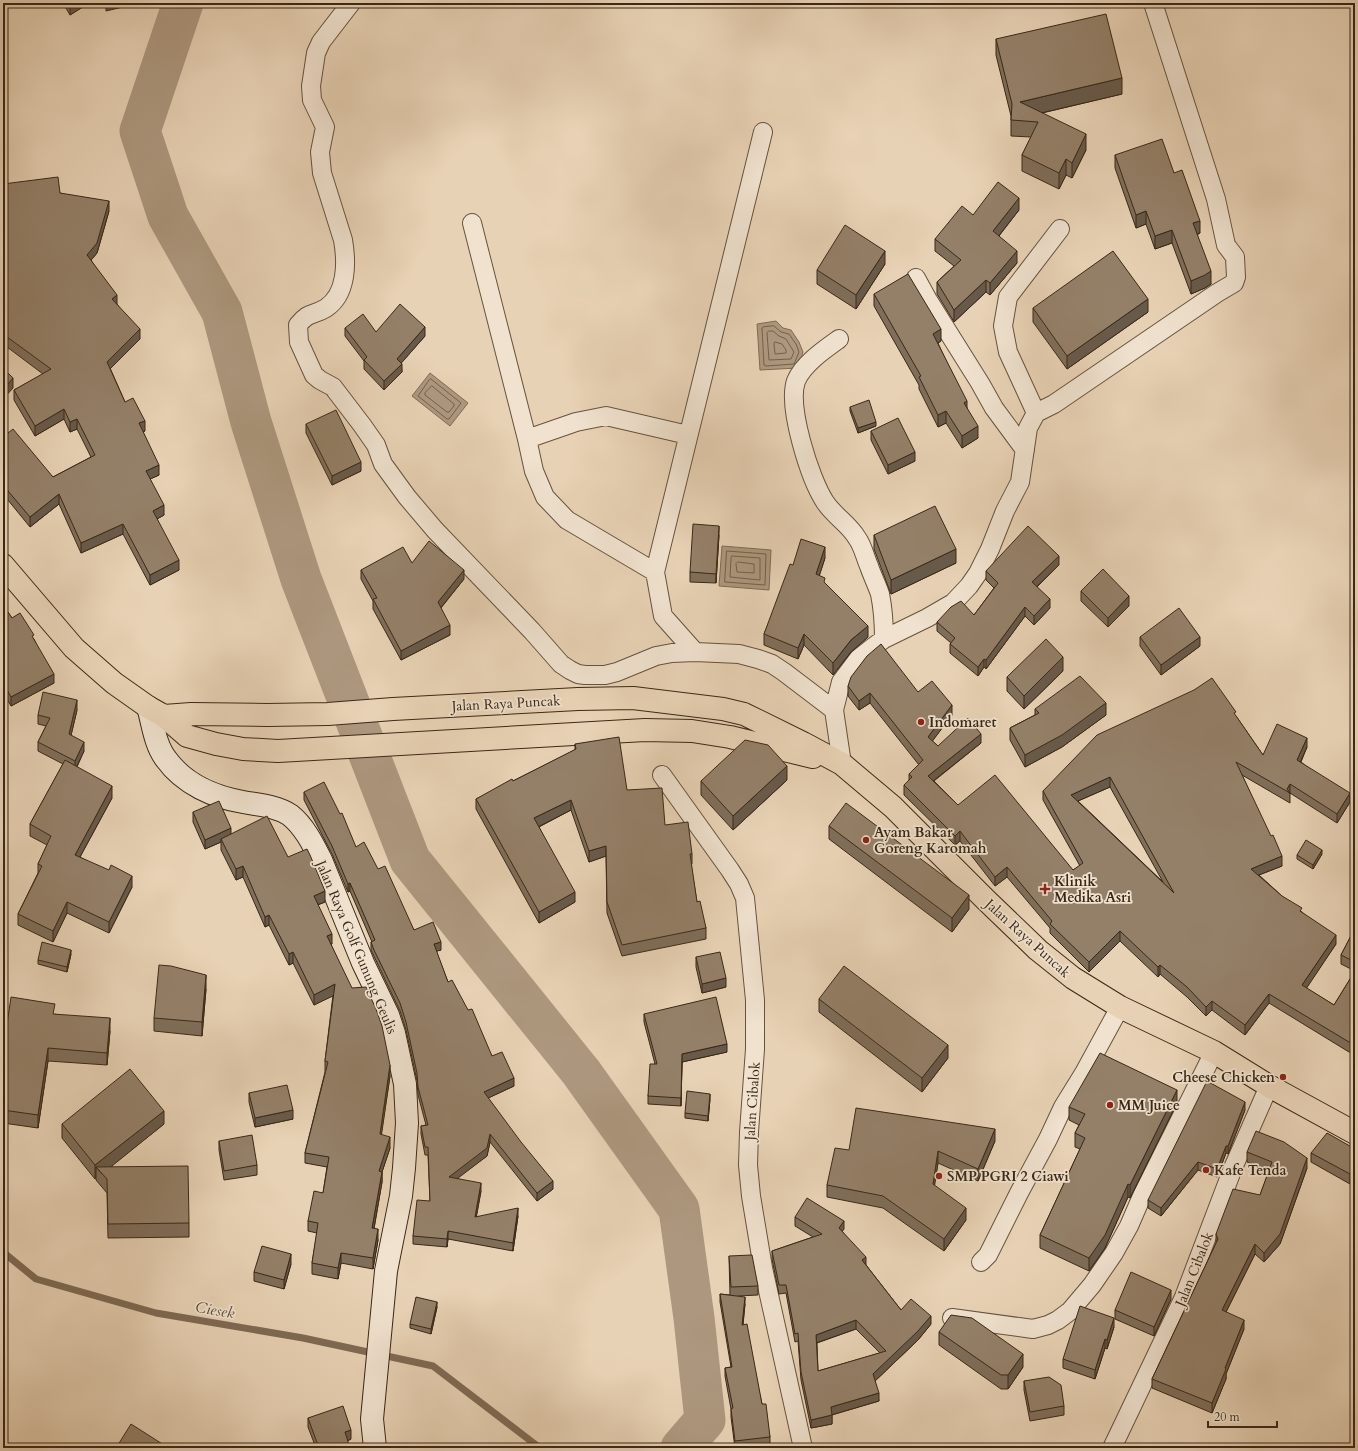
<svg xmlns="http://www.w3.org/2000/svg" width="1358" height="1451" viewBox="0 0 1358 1451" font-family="Cardo,serif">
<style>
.water{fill:#ad987f;stroke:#7f6b55}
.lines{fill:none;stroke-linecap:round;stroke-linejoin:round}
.shore{stroke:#74604b;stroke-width:1}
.stream{stroke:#7f6b55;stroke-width:7}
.river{stroke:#ad987f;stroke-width:41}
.street-casing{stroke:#66523e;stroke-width:20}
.secondary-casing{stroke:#3a2817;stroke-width:24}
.highway-casing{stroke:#3a2817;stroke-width:24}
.street{stroke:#f0e2cf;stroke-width:18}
.secondary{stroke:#f0e2cf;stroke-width:22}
.highway{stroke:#e8d2b5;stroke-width:22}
.wall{fill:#7f6e5a;stroke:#3a2817;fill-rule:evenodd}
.shaded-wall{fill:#685a4a;stroke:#3a2817}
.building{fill:#948069;stroke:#3a2817;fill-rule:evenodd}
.poi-dot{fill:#8f2418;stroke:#f0e2cf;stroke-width:1.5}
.labels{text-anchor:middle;stroke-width:3.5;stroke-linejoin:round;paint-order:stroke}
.street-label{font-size:14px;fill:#3a2817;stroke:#f0e2cf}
.poi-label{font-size:14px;font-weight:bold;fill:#3a2817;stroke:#f0e2cf;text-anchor:start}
.water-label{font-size:15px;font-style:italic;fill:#5c4a36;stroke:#f0e2cf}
</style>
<rect width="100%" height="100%" fill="#e8d2b5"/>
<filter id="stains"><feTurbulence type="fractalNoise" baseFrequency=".005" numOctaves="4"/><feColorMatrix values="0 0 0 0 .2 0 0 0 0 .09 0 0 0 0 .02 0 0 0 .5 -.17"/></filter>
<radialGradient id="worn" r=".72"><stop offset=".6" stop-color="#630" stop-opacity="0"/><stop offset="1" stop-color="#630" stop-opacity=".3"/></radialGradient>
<path class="water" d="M776,321L783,328L791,330L799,342L803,352L798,368L760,370L757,324Z
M430,373L468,403L450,426L412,396Z
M722,546L771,550L769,590L719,586Z"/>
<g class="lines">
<path class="shore" d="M774,326L781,332L789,334L796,344L799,352L794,364L766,366L764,365L762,328L763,327Z
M769,331H773L779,336L786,339L794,352L791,359L769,360L767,333Z
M775,342L782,344L786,350V353L775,354L774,344Z
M431,379L461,403L449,419H447L418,396L429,380Z
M432,386L454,404V406L449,412H447L425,395V393Z
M727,551L766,554L765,585L725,582Z
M732,556L760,558V580L730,577L731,558Z
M738,562L754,564V573L737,572L736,564Z"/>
<path class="stream" d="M3,1252L36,1279L156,1313L303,1338L433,1366L540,1448"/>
<path class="river" d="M183,3L140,131L168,216L222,312L251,422L301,579L410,860L581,1072L679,1209L694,1318L705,1420L681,1448"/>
<defs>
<path id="street" d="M351,3L321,42L316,53L311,86L312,100L325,127L320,152L322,173L343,240C347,263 347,294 326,308C313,316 309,311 298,325L299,342L314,375L320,380L333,387L362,425L376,445L383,464L407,497L435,530L532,631L561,664L570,670L578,674L585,675H605L617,672L656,656L672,653L695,652L739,654L758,659L772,664L784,672L834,710
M472,223L527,439L534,471L545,497L567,520L655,572
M916,278L928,300L980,383L994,408L1025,450
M839,339C825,349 803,364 796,381C787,407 810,479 825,502C834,516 849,524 857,538C863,546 865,557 869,566C872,575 877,585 880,594C883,609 884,624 884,639
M1036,413L1008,352L1003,326L1008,297L1060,229
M527,439L576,422L606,416L688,435
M695,652L663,616L655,572L763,132
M842,764L834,710L841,682L859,658L873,647L884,639L927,618L953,603L969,586L978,573L990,549L1005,511L1020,482L1028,428L1036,413L1054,404L1217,293L1234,283L1236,277L1235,257L1226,245L1216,199L1153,3
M662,775L730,870L739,884L745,898L755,1000V1049L749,1132L748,1165L751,1196L763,1268L803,1448
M981,1262L988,1255L1019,1193L1048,1139L1063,1107L1084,1073L1120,1007
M952,1318L1033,1329L1048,1325L1058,1320L1070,1311L1092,1285L1114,1253L1129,1226L1142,1196L1214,1052
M1112,1448L1184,1297L1233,1168L1269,1086"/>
<path id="secondary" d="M148,707C153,724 155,745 166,759C184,784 214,797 243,802C259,805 276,806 290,815C304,826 313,844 321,860L363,963L388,1015L394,1033L405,1084L407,1123L404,1168L401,1196L386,1271L372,1419L375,1448"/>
<path id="highway" d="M3,565L74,648L114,683L148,707L164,716L187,736L216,744L243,749L278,751L645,730L692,731L730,737L813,757
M164,716L191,714L267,715L328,714L393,709L578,699L633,698L723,709L744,714L803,743L842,764L893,807L986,900L1038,950L1073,978L1120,1007L1214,1052L1269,1086L1355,1133"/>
</defs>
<use href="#street" class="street-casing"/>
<use href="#secondary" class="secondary-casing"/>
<use href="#highway" class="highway-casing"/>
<use href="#street" class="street"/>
<use href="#secondary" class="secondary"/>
<use href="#highway" class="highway"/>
</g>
<path class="wall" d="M63,3H89L70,15Z
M996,39L1122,94L1042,113L1086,150L1072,178L1066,175L1059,189L1022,171V155L1031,137L1011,136V116L996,55Z
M1115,155L1174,173L1200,233L1197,235L1211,284L1205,288L1191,294L1172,243L1155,249L1146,224L1136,228L1115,168Z
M3,184L60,193L109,211L97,253L91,260L117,304L140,339L110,368L125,402L145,431L143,432L159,475L150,479L164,515L157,519L179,570L150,585L123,534L81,553L59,504L30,527L3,494V437L53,477L91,457L77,429L70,432L64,419L35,436L14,400V390L43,374L3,344Z
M1019,210L999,236L1017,263L990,295L986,292L954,322L937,294V282L954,266L935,251V239L973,215Z
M885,264L856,309L817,284V270Z
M874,294L941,341L938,343L967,408L978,438L962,448L946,423L938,427L919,389V385L874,306Z
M1033,308L1148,312L1067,369L1033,322Z
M345,328L376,332L425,336L401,363L402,372L384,390L364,369V361L345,336Z
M850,407L876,426L858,433L850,411Z
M306,424L361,471L332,485L306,433Z
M871,431L915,461L888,474L871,440Z
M719,535L716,583L690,582V572Z
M874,535L956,563L891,594L874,549Z
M825,558L819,576L868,637L851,652L833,675L804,645L798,659L764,645V634L793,565Z
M412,563L464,579L441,608L450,635L401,660L373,609V601L361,579V570Z
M1059,565L1037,587L1050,608L1034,625L1025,616L986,669L984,667L978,676L950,653V644L951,643L937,631V622L974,615L994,588L986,580V571Z
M1081,591L1129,606L1108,627L1081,601Z
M3,605L12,618L34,639L54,683L11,706L3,692Z
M1140,637L1200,646L1161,675L1140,646Z
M1063,671L1024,709L1007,691V677Z
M848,686L918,692L952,715L932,741L938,746L981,743L934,781L958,805L1073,870L1080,866L1043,800V791L1236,716L1263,755L1307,747L1301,762L1350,802L1337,823L1290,793V803L1242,775L1282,866L1259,875L1282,896L1302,912L1336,944L1306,988L1334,1005L1355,971L1341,964V955L1355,928V1052H1349L1269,1003L1245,1035L1212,1010L1206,1016L1187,997L1160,974L1158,977L1120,941L1089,972L1050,933V928L1007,877L995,886L960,841L955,845L904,795V785L909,780V774L919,765L870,703L859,710L848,696ZM1110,787L1163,882L1078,801Z
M1035,709L1106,715L1062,747L1025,767L1010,740V728L1035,715Z
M77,710L71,735L84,751L77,767L112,798L80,857L132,887L109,933L67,913L53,942L18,925V914L38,873V864L47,845L30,836V824L63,764L38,751V742L46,726L38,724V715Z
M575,744L627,790L665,825L692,854V864L691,865L697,902L706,928V939L622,956L607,913L606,856L589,862L571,810L539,827L575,902L539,923L476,809V799L513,781L575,750Z
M787,780L733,830L701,795V781Z
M304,792L356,847L378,869L414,930L441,950L436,951L448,982L492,1056L514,1086L488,1098L553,1189L537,1201L490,1142L487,1156L457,1178L481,1191L476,1217L518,1216L513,1251L448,1239L447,1247L413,1244V1236L430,1201L428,1155H425L421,1134V1126L426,1125L418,1095L417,1081L406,1030L400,1011L371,950V942H372L350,891L348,892L332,854L304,800Z
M193,812L231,834L288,857L325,902L318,905L332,944L331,945L390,1076L381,1135L390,1148L382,1172V1182L374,1229L378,1240L373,1269L341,1263L338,1279L312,1274V1263L317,1233L308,1231V1221L323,1193L327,1167L305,1163V1153L325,1072V1061L333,995L314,1005L293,963L289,965L269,925L265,927L243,877L236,880L221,850V842L205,849L193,822Z
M829,826L969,909L952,932L829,839Z
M1322,854L1313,869L1297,859V855Z
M71,954L67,972L38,964V960Z
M696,957L726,987L702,993L696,967Z
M206,989L202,1036L154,1031V1018Z
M819,999L948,1058L922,1092L819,1012Z
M55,1014L110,1031L107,1065L48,1061L38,1128L3,1123V1052Z
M644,1014L727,1052L682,1062L681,1106L648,1104V1096L655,1064L644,1022Z
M249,1093L293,1119L255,1127L249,1102Z
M710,1099L708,1121L685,1118V1113Z
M1177,1103L1130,1198L1128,1197L1105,1248L1089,1271L1040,1248V1235L1080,1149L1075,1147V1133L1079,1125L1069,1120V1107Z
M1245,1110L1228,1154L1226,1153L1217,1177L1198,1170L1161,1216L1148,1208V1200Z
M62,1124H164L111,1166L189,1223V1237L108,1238L107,1193L96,1180V1178L95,1179L62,1138Z
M219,1141L257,1165V1175L224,1180L219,1150Z
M995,1141L978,1181L938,1163L934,1186L966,1220L944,1251L883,1208L827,1197V1185L849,1150Z
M1355,1149V1175L1350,1184L1311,1162V1153Z
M1247,1152L1307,1168L1280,1244L1264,1262L1255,1254L1226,1312L1244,1329L1226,1374V1379L1212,1413L1152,1388V1379L1216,1243V1234L1260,1195L1269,1171L1247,1162Z
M795,1217L844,1229L842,1231L866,1265L901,1310L931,1324L918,1340L875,1381L879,1401L832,1415V1424L811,1428L801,1380L798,1341L795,1342L786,1293L779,1294L772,1259V1251L813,1237L795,1226ZM856,1329L880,1353L818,1371L817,1343Z
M729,1256L758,1286V1295L738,1296L745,1304L743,1325L770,1437V1444L744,1448H735L731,1417V1409L725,1376V1368L731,1367L720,1302V1294L730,1295Z
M291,1264L284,1289L254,1281V1272Z
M1171,1299L1154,1336L1115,1319V1310Z
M437,1307L431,1334L410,1328V1324Z
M1114,1327L1107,1349L1105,1348L1095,1379L1063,1368V1359Z
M939,1332L1023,1367L1008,1389H1001L939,1345Z
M1024,1381L1064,1406V1415L1030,1421L1024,1390Z
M308,1418L351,1439L347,1441L350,1448H316L308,1427Z"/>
<path class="shaded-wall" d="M75,3H89L70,15V6Z
M106,3H127V6L106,11Z
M1122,78V94L1020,118V102Z
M1086,134V150L1072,178V163Z
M1066,159V175L1059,189V173Z
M1019,198V210L993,243V231Z
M109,201V211L97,253L87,265V255Z
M1146,211V224L1136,228V215Z
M1200,221V233L1193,236V223Z
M1172,230V243L1155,249V236Z
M885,251V264L856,309V295Z
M1017,251V263L990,295V283Z
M1211,271V284L1205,288L1191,294V281Z
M986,280V292L954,322V310Z
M117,295V305L112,299Z
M1148,299V312L1067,369V356Z
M425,327V336L397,368V359Z
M140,329V339L107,372V362Z
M941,329V341L933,346V334Z
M402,364V372L384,390V381Z
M13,378V388L3,399V390Z
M967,401V413L964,403Z
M64,409V419L35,436V426Z
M946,411V423L938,427V415Z
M77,419V429L70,432V422Z
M145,421V431L139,433V423Z
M876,422V426L858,433V428Z
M978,426V438L962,448V436Z
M915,452V461L888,474V465Z
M361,462V471L332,485V476Z
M159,465V475L146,481V471Z
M59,494V504L30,527V517Z
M164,505V515L153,521V511Z
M123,524V534L81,553V543Z
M719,526V535L716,583V574Z
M825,547V558L816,586V574Z
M956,549V563L891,594V580Z
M1059,556V565L1032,591V582Z
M179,560V570L150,585V575Z
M464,570V579L438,611V602Z
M1129,596V606L1108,627V618Z
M1050,599V608L1034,625V616Z
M1025,607V616L986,669V660Z
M450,625V635L401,660V651Z
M868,626V637L851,652L833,675V663L851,640Z
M804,634V645L798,659V648Z
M1200,637V646L1161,675V665Z
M1063,657V671L1024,709V696Z
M984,659V667L978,676V667Z
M54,674V683L11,706V697Z
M870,693V703L859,710V701Z
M77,700V710L69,744V734Z
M1106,703V715L1062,747L1025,767V755Z
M952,705V715L928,747V737Z
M981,734V743L928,785V776Z
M1307,738V747L1297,769V760Z
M84,742V751L75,770V761Z
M787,766V780L733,830V816Z
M1110,777V787L1071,804V795Z
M1290,784V794L1287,789Z
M112,786V798L75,866V855Z
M1350,793V802L1337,823V814Z
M571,800V810L534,829V818Z
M231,828V838L221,839V842L205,849V840Z
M960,831V841L955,845V836Z
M606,846V856L589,862V851Z
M1322,850V854L1313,869V865Z
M1282,856V866L1251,878V869Z
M243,866V877L236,880V869Z
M1007,867V877L995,886V877Z
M132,876V887L109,933V922Z
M350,883V891L348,892V884Z
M325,891V902L314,906V896Z
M575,892V902L539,923V912Z
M969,895V909L952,932V918Z
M67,902V913L53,942V931Z
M269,915V925L265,927V917Z
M1120,931V941L1089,972V962Z
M332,934V944L327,947V936Z
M1336,935V944L1302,995V985Z
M441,942V950L434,952V944Z
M71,950V954L67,972V967Z
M293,952V963L289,965V954Z
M1160,965V974L1158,977V967Z
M206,975V989L202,1036V1022Z
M726,978V987L702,993V984Z
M335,984V995L314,1005V995Z
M1269,994V1003L1245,1035V1025Z
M1212,1001V1010L1206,1016V1007Z
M110,1018V1031L107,1065V1053Z
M727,1044V1052L682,1062L681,1106L682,1054Z
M948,1045V1058L922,1092V1078Z
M48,1048V1061L38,1128V1115Z
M390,1065V1076L380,1145V1134Z
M514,1078V1086L484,1100V1092Z
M1177,1090V1103L1130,1198V1185Z
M710,1094V1099L708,1121V1116Z
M1245,1102V1110L1228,1154V1146Z
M293,1110V1119L255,1127V1118Z
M164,1111V1124L102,1174L96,1167V1178L95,1179V1165Z
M995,1129V1141L978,1181V1169Z
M490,1134V1142L487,1156L449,1185V1177Z
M390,1137V1148L379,1181V1171Z
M1226,1146V1153L1217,1177V1169Z
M938,1151V1163L933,1196V1184Z
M1307,1158V1168L1280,1244L1264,1262V1253Z
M1198,1162V1170L1161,1216V1208Z
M1355,1166V1175L1350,1184V1174Z
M382,1172V1182L372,1239V1228Z
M553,1181V1189L537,1201V1193Z
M481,1183V1191L475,1225V1217Z
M1128,1184V1197L1105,1248L1089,1271V1258Z
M518,1208V1216L513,1251V1243Z
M966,1208V1220L944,1251V1239Z
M844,1221V1229L839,1236V1228Z
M378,1229V1240L373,1269V1258Z
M448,1231V1239L447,1247V1239Z
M1255,1244V1254L1222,1320V1310Z
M341,1253V1263L338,1279V1268Z
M291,1254V1264L284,1289V1280Z
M866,1257V1266L862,1260Z
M1171,1290V1299L1154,1336V1327Z
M745,1297V1304L742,1333V1325Z
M437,1302V1307L431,1334V1329Z
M931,1316V1324L918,1340L873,1383V1374Z
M1114,1318V1327L1107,1349V1340Z
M856,1320V1329L816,1343V1335Z
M1244,1320V1329L1226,1374V1379L1212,1413V1403L1225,1368Z
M1105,1339V1348L1095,1379V1370Z
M1023,1354V1367L1008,1389V1375Z
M879,1393V1401L831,1415V1407Z
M832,1415V1424L811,1428V1420Z
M351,1430V1439L345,1442V1432Z"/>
<path class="building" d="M68,3H75L70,6Z
M1106,14L1122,78L1020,102L1086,134L1072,163L1066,159L1059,173L1022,155L1038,122L1011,120L1012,104L996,39Z
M1162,139L1174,173L1182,170L1200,221L1193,223L1211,271L1205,275L1191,281L1172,230L1155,236L1146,211L1136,215L1115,155Z
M58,177L60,193L109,201L97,243L87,255L117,295L112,299L140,329L107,362L125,402L133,398L145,421L139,423L159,465L146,471L164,505L153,511L179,560L150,575L123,524L81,543L59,494L30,517L3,485V437L13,429L53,477L95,455L77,419L70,422L64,409L35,426L14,390L51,369L3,334V184Z
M998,182L1019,198L993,231L1017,251L990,283L986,280L954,310L937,282L961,260L935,239L962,206L973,215Z
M845,225L885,251L856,295L817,270Z
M1113,251L1148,299L1067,356L1033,308Z
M908,274L941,329L933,334L967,401L964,403L978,426L962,436L946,411L938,415L919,377L921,376L874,294Z
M400,304L425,327L397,359L402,364L384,381L364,360L367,357L345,328L363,314L376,332Z
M6,371L13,378L3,390V374Z
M869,400L876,422L858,428L850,407Z
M336,410L361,462L332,476L306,424Z
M898,418L915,452L888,465L871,431Z
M935,506L956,549L891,580L874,535Z
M693,524L719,526L716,574L690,572Z
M1028,526L1059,556L1032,582L1050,599L1034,616L1025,607L986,660L984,659L978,667L950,644L955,638L937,622L951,607L961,601L974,615L998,583L986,571Z
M801,539L825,547L816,574L825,578L824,582L868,626L851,640L833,663L804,634L798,648L764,634L790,564L793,565Z
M429,541L464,570L438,602L450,625L401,651L373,599L377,598L361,570L403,547L412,563Z
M1103,569L1129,596L1108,618L1081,591Z
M3,605L12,618L20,613L34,635L32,636L54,674L11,697L3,683Z
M1179,608L1200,637L1161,665L1140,637Z
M1046,639L1063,657L1024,696L1007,677Z
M881,644L918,692L932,681L952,705L928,737L938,746L968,718L981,734L928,776L958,805L995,775L1073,870L1083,863L1043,791L1097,735L1194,690L1212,678L1236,712L1234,713L1263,755L1277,724L1307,738L1297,760L1350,793L1337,814L1290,784L1287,789L1290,793L1236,762L1271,836L1273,835L1282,856L1251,869L1282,896L1302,908L1300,911L1336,935L1302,985L1334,1005L1355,971V1042H1349L1269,994L1245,1025L1212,1001L1206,1007L1187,987L1160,965L1158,967L1120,931L1089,962L1050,924L1052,921L1007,867L995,877L960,831L955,836L904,785L912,777L909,774L923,760L870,693L859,701L848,686L851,677L867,656ZM1110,777L1174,893L1071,795Z
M1080,676L1106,703L1062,735L1025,755L1010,728L1039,713L1035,709Z
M43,692L77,700L69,734L84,742L75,761L38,742L50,718L38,715Z
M619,737L627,790L662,788L665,825L688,822L692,854H690L697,902L700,901L706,928L622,945L607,902L606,846L589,851L571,800L534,818L575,892L539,912L476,799L512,779L513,781L576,749L575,744Z
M745,740L768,745L787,766L733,816L701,781Z
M65,760L112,786L75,855L109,870L111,865L132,876L109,922L67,902L53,931L18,914L42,866L38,864L51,836L30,824Z
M324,782L340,814L342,813L356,847L364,842L378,869L385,866L414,930L433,922L441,942L434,944L448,982L452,980L468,1010L472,1009L492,1056L502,1052L514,1078L484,1092L521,1142L553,1181L537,1193L490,1134L487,1148L449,1177L481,1183L475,1217L518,1208L513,1243L448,1231L447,1239L413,1236L417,1200L430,1201L428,1147H425L421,1126L428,1125L418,1087L417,1073L406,1022L400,1003L374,950L371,942L375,940L350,883L348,884L332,846L304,792Z
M219,801L231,828L205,840L193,812Z
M846,803L969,895L952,918L829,826Z
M267,816L288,857L307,849L310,855L325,891L314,896L332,934L327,936L352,988L366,987L376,1009L382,1026L390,1065L380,1134L390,1137L379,1171L382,1172L372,1228L378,1229L373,1258L341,1253L338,1268L312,1263L318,1223L308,1221L314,1191L323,1193L329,1157L305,1153L328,1062L325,1061L335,984L314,995L293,952L289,954L269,915L265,917L243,866L236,869L221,839Z
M1306,840L1322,850L1313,865L1297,855Z
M1355,928V962L1341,955Z
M42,942L71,950L67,967L38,960Z
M720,952L726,978L702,984L696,957Z
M159,965L171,966L206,975L202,1022L154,1018Z
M844,966L948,1045L922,1078L819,999Z
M11,997L55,1004L53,1014L110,1018L107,1053L48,1048L38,1115L3,1110V1052Z
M716,997L727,1044L682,1054L681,1098L648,1096L650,1064H657L644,1014Z
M1100,1053L1177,1090L1130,1185L1128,1184L1105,1235L1089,1258L1040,1235L1085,1138L1075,1133L1085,1114L1069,1107Z
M130,1069L164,1111L95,1165L62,1124Z
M1207,1081L1245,1102L1228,1146H1226L1217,1169L1198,1162L1161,1208L1148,1200Z
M287,1085L293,1110L255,1118L249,1093Z
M687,1091L710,1094L708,1116L685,1113Z
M856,1108L995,1129L978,1169L938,1151L933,1184L966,1208L944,1239L883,1196L827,1185L835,1148L849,1150Z
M1256,1131L1284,1142L1307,1158L1280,1234L1264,1253L1255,1244L1222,1310L1244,1320L1225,1368L1226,1369L1212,1403L1152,1379L1218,1239L1216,1234L1233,1189L1260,1195L1272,1162L1247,1152Z
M1327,1133L1355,1149V1166L1350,1174L1311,1153Z
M252,1135L257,1165L224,1171L219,1141Z
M188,1166L189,1223L108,1224L107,1179L96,1167Z
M807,1198L844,1221L839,1228L866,1257L862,1260L901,1310L911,1299L931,1316L918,1331L873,1374L879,1393L831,1407L832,1415L811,1420L801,1372L798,1333L795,1334L786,1285H779L772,1251L822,1234L795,1217ZM856,1320L886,1351L818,1371L816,1335Z
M262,1246L291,1254L284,1280L254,1272Z
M752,1255L758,1286L731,1287L729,1256Z
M1131,1272L1171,1290L1154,1327L1115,1310Z
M720,1294L745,1297L742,1325L747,1324L762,1404H766L770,1437L735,1441L731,1409L733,1408L725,1368L732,1367Z
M416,1297L437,1302L431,1329L410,1324Z
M1080,1306L1114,1318L1107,1340L1105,1339L1095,1370L1063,1359Z
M951,1315L972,1318L1023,1354L1008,1375H1001L939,1332Z
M1049,1377L1061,1385L1064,1406L1030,1412L1024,1381Z
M343,1406L351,1430L345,1432L350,1448H319L308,1418Z
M131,1424L167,1447V1448H116Z"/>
<g class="poi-dot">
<circle cx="921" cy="722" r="4"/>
<circle cx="866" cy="840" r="4"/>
<path d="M1043 883h4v4h4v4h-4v4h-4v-4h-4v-4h4z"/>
<circle cx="1283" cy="1077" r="4"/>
<circle cx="1110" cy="1105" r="4"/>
<circle cx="1206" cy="1170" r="4"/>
<circle cx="939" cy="1176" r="4"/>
</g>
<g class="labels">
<g class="street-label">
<text transform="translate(506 703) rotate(-3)" y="5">Jalan Raya Puncak</text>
<text transform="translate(1028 938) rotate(42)" y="5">Jalan Raya Puncak</text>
<text transform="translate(357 947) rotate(67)" y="5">Jalan Raya Golf Gunung Geulis</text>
<text transform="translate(752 1101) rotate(-86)" y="5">Jalan Cibalok</text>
<text transform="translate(1194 1269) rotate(-68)" y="5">Jalan Cibalok</text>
</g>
<g class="poi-label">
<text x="929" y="727">Indomaret</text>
<text x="874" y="837">Ayam Bakar<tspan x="874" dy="16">Goreng Karomah</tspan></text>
<text x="1054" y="886">Klinik<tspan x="1054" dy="16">Medika Asri</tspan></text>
<text x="1275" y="1082" text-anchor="end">Cheese Chicken</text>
<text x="1118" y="1110">MM Juice</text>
<text x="1214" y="1175">Kafe Tenda</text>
<text x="947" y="1181">SMP PGRI 2 Ciawi</text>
</g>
<g class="water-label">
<text transform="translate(215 1310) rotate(10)" y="5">Ciesek</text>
</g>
</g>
<rect width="1358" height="1451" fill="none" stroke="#e8d2b5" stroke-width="16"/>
<rect x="4" y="4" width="1350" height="1443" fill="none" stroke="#3a2817" stroke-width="2"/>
<rect x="8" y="8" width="1342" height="1435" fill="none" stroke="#3a2817"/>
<path d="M1208 1421v6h69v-6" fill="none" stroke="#3a2817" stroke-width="2"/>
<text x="1214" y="1421" font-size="12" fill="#3a2817" stroke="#f0e2cf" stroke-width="3" paint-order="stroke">20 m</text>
<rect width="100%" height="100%" filter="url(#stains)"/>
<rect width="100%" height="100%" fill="url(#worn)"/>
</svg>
